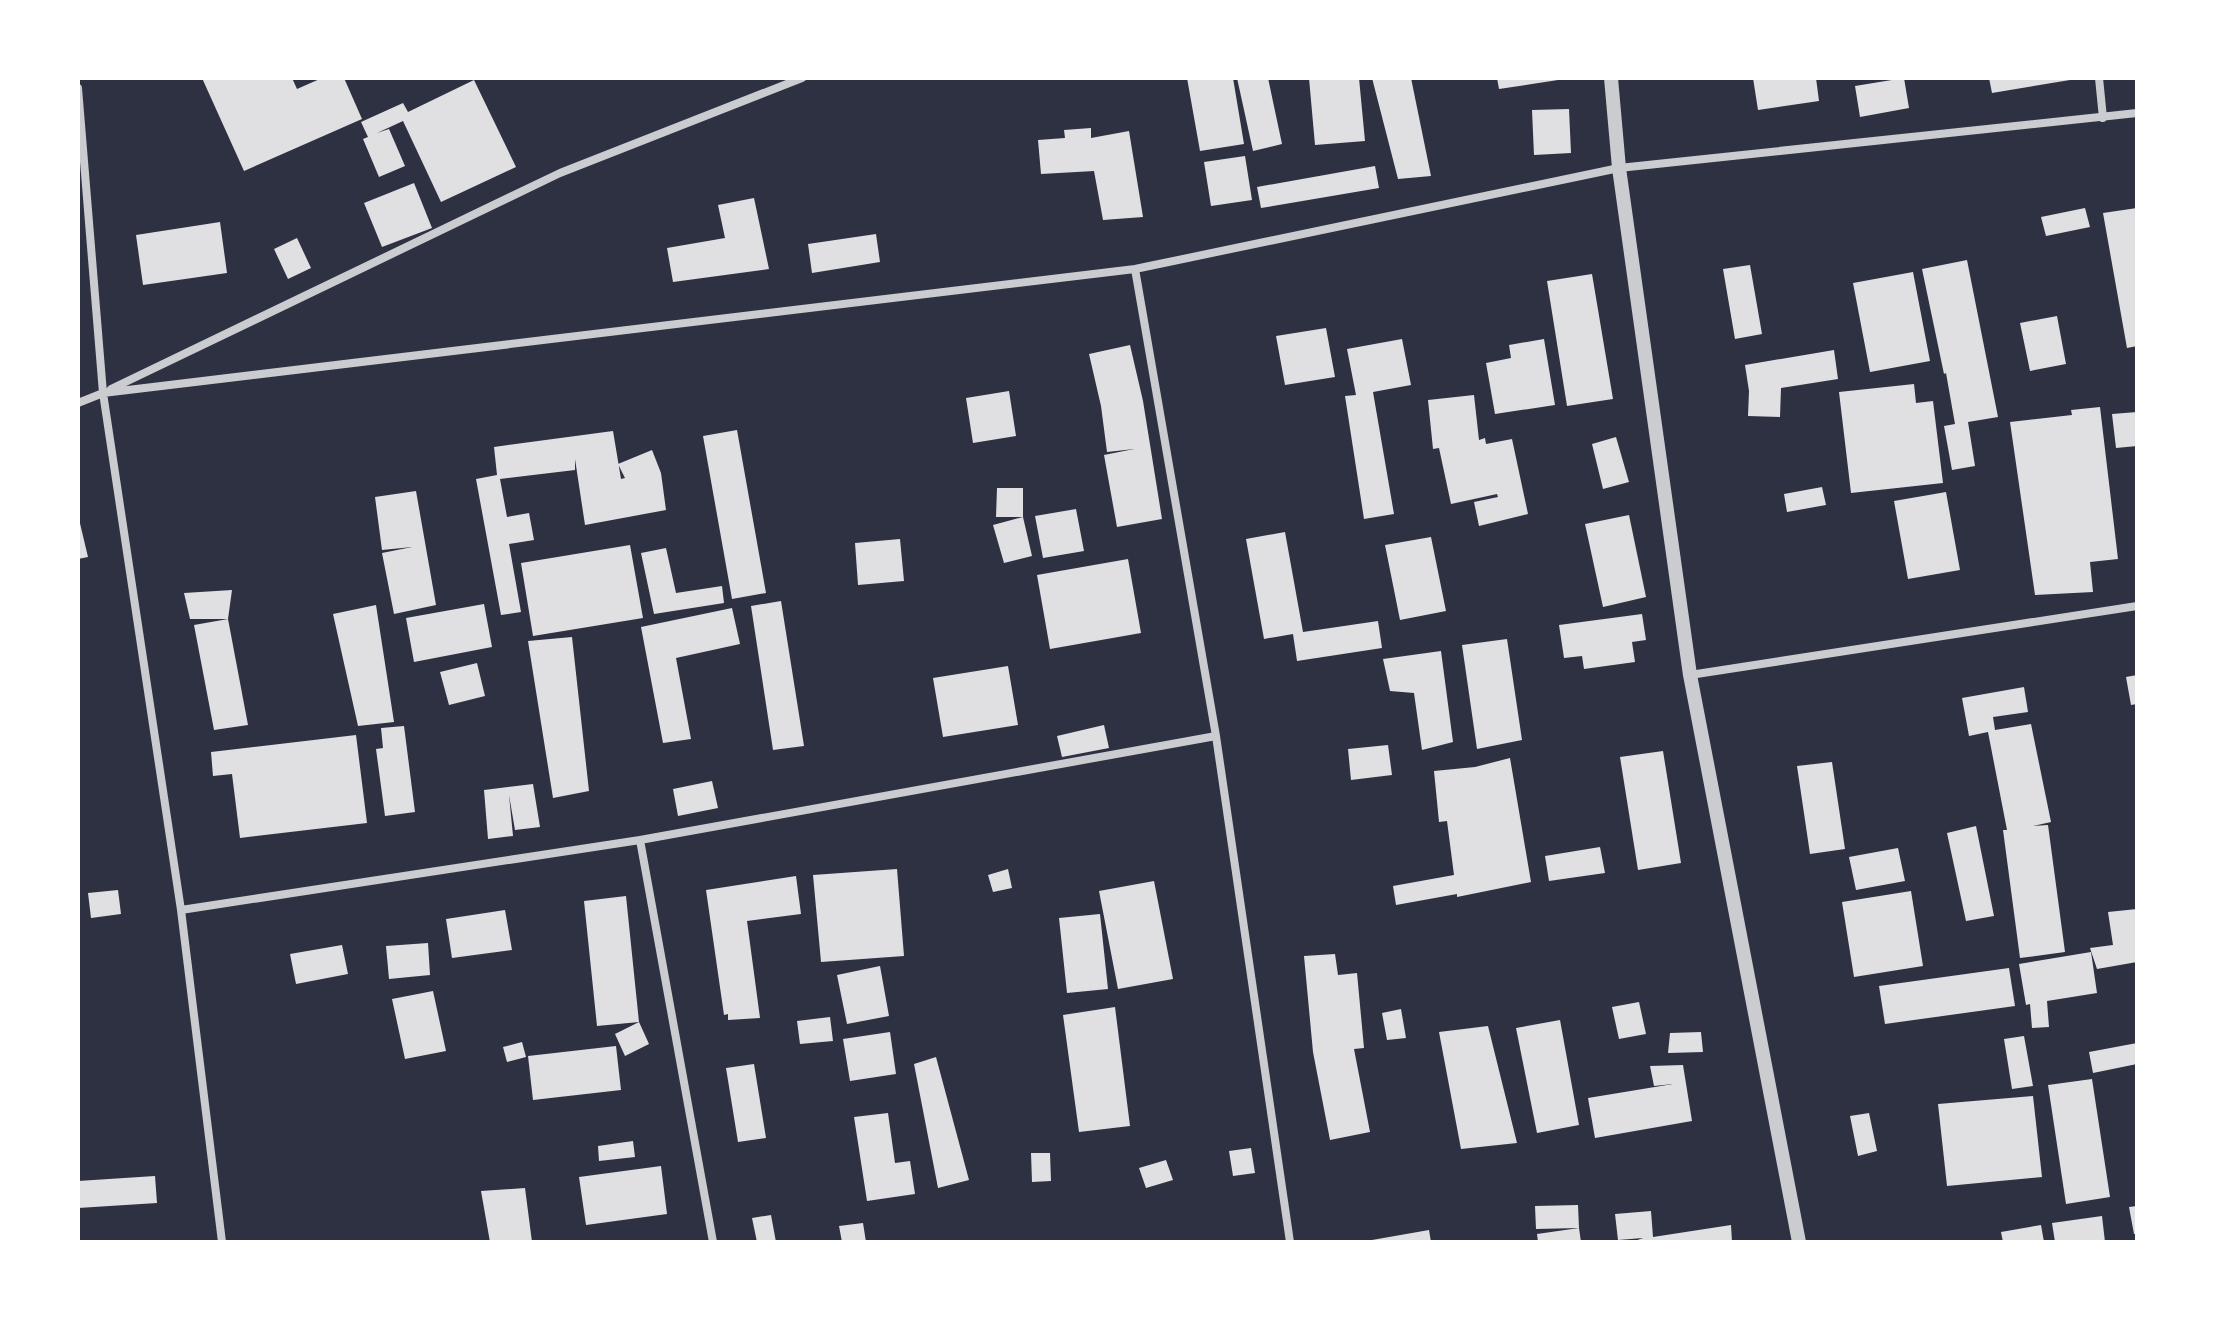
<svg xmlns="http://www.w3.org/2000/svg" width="2215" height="1320" viewBox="0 0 2215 1320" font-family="'Nunito Sans',sans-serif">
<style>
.building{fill:#e0e0e3}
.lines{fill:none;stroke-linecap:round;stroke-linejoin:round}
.minor{stroke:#caccd0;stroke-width:8}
.tertiary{stroke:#caccd0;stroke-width:14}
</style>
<rect width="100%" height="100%" fill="#2d3142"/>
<path class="building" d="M202,78H292L297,89L322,78H344L362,119L244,171Z
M1187,78H1233L1244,144L1200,151Z
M1237,78H1268L1282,144L1253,151Z
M1309,78H1359L1365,141L1315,145Z
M1372,78H1411L1431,176L1398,179Z
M1497,78H1558V80L1499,89Z
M1753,78H1816L1819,101L1758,110Z
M1904,78L1909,108L1860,117L1855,86Z
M1989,78H2070V80L1992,93Z
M474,80L516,167L441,202L403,121L377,133L389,129L405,166L379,177L363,139L368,137L361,122L403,103L408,112Z
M1569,109L1571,153L1534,155L1532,110Z
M1091,128V138L1129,131L1143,217L1103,220L1094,171L1041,174L1038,140L1065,138L1064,130Z
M1245,156L1252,200L1211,206L1204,162Z
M1375,166L1379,188L1261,208L1257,187Z
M414,183L432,228L382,247L364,203Z
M754,198L769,269L673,282L667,248L725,238L718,205Z
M2085,208L2090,227L2046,236L2041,217Z
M2137,208V346L2127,348L2103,213Z
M220,222L227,273L143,285L136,235Z
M876,234L880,262L812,273L808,244Z
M297,238L311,268L288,279L274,249Z
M1967,260L1998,417L1968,422L1975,466L1952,470L1944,426L1955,424L1946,373L1944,374L1922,269Z
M1750,265L1762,334L1735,339L1723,269Z
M1913,272L1930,361L1870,372L1853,283Z
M1592,274L1613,399L1567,406L1547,281Z
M2057,316L2066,364L2030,371L2020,323Z
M1326,328L1335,377L1285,385L1276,336Z
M1402,339L1411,385L1373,392L1394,514L1364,519L1345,396L1356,395L1347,349Z
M1544,339L1555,405L1495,414L1486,363L1511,358L1509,345Z
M1130,345L1143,401L1162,519L1117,527L1104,455L1134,449L1107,452L1101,406L1089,354Z
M1834,350L1838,379L1781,388L1780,417L1748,416L1749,391L1745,365Z
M1914,384L1916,403L1933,401L1943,483L1851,493L1839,392Z
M1009,391L1016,436L973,443L966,398Z
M1474,395L1479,440L1485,438L1486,444L1512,439L1528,514L1479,526L1474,502L1498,497L1497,494L1451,504L1439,448L1433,449L1428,400Z
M2100,407L2118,559L2090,562L2093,592L2035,595L2010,422L2072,415L2071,410Z
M2137,412V446L2116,448L2112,414Z
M737,430L766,593L732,599L703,436Z
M613,431L621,479L625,478L618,464L652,450L661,473L666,510L585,525L575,459V470L500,479L507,517L529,513L534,540L509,544L521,612L501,615L476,479L497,475L494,447Z
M1616,437L1629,482L1603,489L1592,444Z
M1822,487L1826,505L1787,512L1784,494Z
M997,488H1023V517L1032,556L1004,563L993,525L1023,517H996Z
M416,491L436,605L394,614L382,553L412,547L382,550L375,497Z
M1946,492L1960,570L1908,579L1894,501Z
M1076,509L1084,551L1043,558L1035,516Z
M78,515L88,557L78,559Z
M1629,515L1646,597L1603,607L1585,524Z
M1285,532L1303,632L1378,621L1382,648L1297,661L1293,634L1264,639L1246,539Z
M1431,537L1446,611L1400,620L1385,545Z
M900,539L904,581L858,585L855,543Z
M630,545L643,618L533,636L521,563Z
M666,548L676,593L722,586L724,603L654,614L641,553Z
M1128,559L1141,633L1050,649L1037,575Z
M232,590L228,619L248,725L214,730L194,625L228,619H190L184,593Z
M781,601L804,746L773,750L751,606Z
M484,604L492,647L414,662L406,618Z
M376,605L394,722L358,726L333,614Z
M732,608L740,644L676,658L691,739L663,743L641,627Z
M1642,614L1646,640L1632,642L1635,662L1584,669L1582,656L1564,658L1559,625Z
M572,637L589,791L553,798L528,641Z
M1507,639L1522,740L1477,749L1462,645Z
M1441,651L1453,742L1422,750L1414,693L1390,691L1383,659Z
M477,663L485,696L449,705L440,672Z
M1008,666L1018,725L943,737L933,678Z
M2137,675V704L2131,705L2126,677Z
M2024,687L2028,712L1993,717L1995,730L2031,724L2051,822L2033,826L2048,825L2065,952L2020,958L2003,830H2007L1988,732L1969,736L1962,698Z
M1104,725L1109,748L1062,757L1057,736Z
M404,726L415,812L385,816L376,749L383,748L381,728Z
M356,735L367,823L240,838L232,774L213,776L211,752Z
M1388,745L1392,775L1351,780L1348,749Z
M1663,751L1681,863L1638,870L1620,757Z
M1510,758L1531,882L1457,897V894L1396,905L1393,886L1454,875L1447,821L1439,822L1434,771L1475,767Z
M1832,762L1845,849L1810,854L1797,766Z
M712,781L718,808L678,816L673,789Z
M533,784L540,827L515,830L509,795L513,836L488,839L484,790Z
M1976,826L1994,916L1966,921L1947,833Z
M1600,847L1605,873L1549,881L1545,856Z
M1898,848L1905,881L1856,890L1849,857Z
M897,869L904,956L821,962L813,875Z
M1008,869L1012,888L993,892L988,875Z
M796,876L801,914L747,921L760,1018L728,1020V1014L724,1015L706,890Z
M1154,881L1173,979L1118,989L1099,891Z
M118,890L121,914L91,918L88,893Z
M1911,891L1923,966L1854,977L1842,902Z
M626,896L639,1022L597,1026L584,901Z
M2137,909V962L2097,969L2090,948L2113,945L2108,912Z
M505,910L512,950L452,958L446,919Z
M1100,914L1108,989L1067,993L1059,918Z
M428,943L430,975L389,979L386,946Z
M342,945L348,974L296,984L290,954Z
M2091,952L2097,993L2047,1001L2049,1027L2032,1028L2030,1004L2026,1005L2019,964Z
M1335,954L1338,975L1357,973L1364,1048L1354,1049L1370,1132L1330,1140L1313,1052L1304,956Z
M880,966L889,1016L847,1024L837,975Z
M2009,968L2015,1006L1885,1024L1879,986Z
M433,991L446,1051L405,1059L392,999Z
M1639,1002L1646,1034L1619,1039L1612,1007Z
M1115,1007L1130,1126L1079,1132L1063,1015Z
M1401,1009L1406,1038L1387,1040L1382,1013Z
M830,1017L833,1041L800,1044L797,1021Z
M1560,1020L1579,1125L1537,1133L1516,1028Z
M639,1022L649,1044L625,1056L615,1034Z
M1488,1026L1517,1143L1461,1149L1439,1032Z
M890,1032L896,1074L850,1081L843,1039Z
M1701,1032L1703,1052L1668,1053L1670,1033Z
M2024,1036L2033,1086L2012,1089L2004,1039Z
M522,1042L526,1057L507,1062L503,1047Z
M2137,1043V1064L2093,1073L2089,1052Z
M616,1046L621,1090L533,1100L528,1056Z
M936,1057L969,1180L938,1188L914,1064Z
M754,1064L766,1138L738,1142L726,1068Z
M1683,1065L1692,1121L1595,1138L1588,1098L1673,1084L1654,1086L1650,1066Z
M2092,1079L2110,1197L2066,1204L2048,1085Z
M2033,1096L2042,1177L1947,1186L1938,1104Z
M888,1113L895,1163L910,1161L915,1194L867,1201L854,1117Z
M1869,1113L1877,1151L1858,1156L1850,1116Z
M633,1141L635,1157L599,1161L598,1146Z
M1251,1148L1255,1173L1233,1176L1229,1151Z
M1031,1153H1050L1051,1181L1032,1182Z
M1166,1160L1173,1180L1146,1188L1139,1168Z
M661,1166L667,1214L586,1225L579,1177Z
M155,1176L157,1203L78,1208V1181Z
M525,1188L532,1242H490L481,1191Z
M1578,1205L1579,1228L1536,1229L1535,1206Z
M2137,1206V1234H2134L2129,1207Z
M1651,1211L1653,1237L1731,1225L1732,1242H1632L1643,1238L1618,1240L1615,1214Z
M771,1215L776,1242H757L752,1218Z
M2102,1216L2105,1242H2055L2052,1223Z
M863,1223L866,1242H842L839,1226Z
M2041,1225L2044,1242H2003L2001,1232Z
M1579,1228L1581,1242H1538L1537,1234Z
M1429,1230L1431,1242H1372V1240Z"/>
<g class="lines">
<path class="minor" d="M2099,78L2103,118
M78,88L103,393L181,910L222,1242
M1135,269L1216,736L1290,1242
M111,389L560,173L802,78
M78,403L103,393L1135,269L1619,168L2137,113
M1690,675L2137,606
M640,840L713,1242
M181,910L640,840L1216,736"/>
<path class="tertiary" d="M1611,78L1619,168L1690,675L1799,1242"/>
</g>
<rect width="2215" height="1320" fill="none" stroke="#ffffff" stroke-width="160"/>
</svg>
